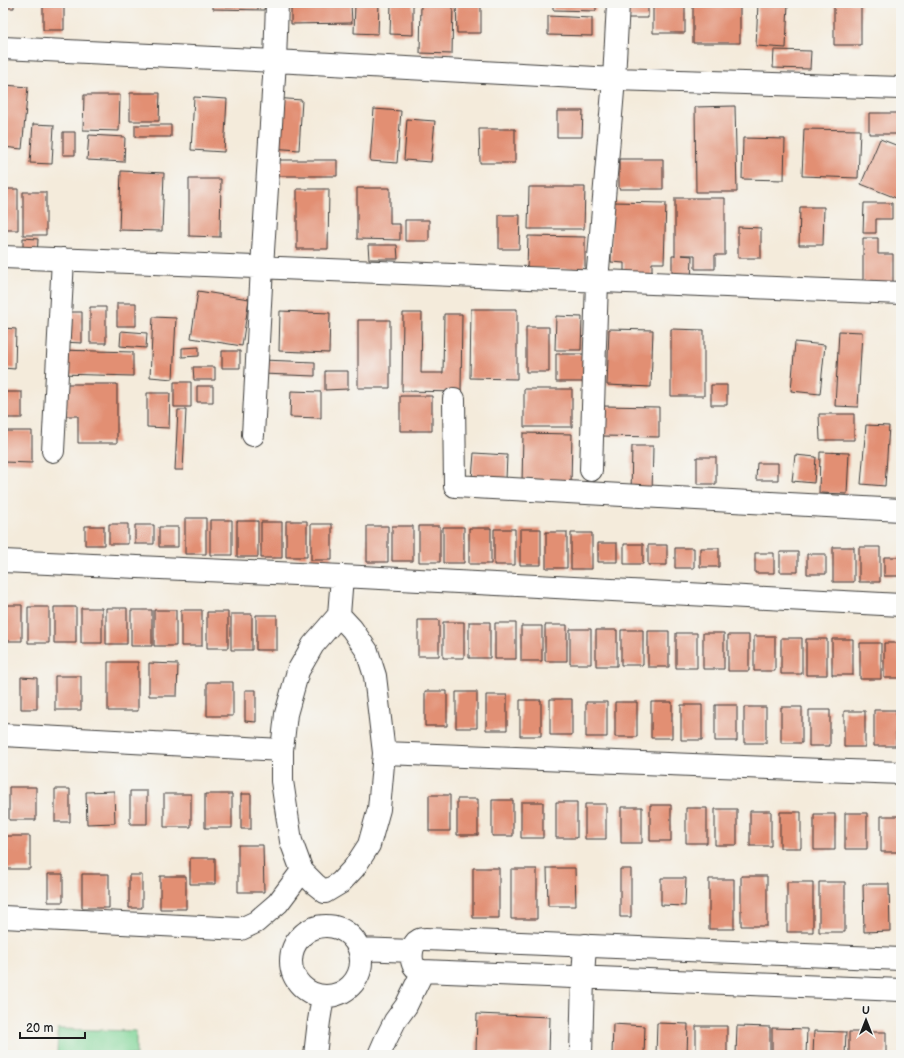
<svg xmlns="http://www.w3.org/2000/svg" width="904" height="1058" viewBox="0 0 904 1058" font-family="'Balsamiq Sans',sans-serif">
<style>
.green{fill:#80d598;stroke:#4e785a}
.building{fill:#e28f73}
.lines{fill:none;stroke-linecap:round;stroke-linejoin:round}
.minor-casing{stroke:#3c3b39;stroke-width:24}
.minor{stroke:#fff;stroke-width:22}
</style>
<rect width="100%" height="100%" fill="#f6f6f2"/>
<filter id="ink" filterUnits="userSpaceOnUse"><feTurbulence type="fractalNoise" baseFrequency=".025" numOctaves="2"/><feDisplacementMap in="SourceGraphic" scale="8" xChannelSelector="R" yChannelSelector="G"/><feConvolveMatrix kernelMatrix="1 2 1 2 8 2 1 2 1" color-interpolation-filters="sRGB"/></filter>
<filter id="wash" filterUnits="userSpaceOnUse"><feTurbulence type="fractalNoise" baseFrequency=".012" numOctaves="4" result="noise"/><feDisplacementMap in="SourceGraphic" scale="16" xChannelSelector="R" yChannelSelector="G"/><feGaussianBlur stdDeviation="0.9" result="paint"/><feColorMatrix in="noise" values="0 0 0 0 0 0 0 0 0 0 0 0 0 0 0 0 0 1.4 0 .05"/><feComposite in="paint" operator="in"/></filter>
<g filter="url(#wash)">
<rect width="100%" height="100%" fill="#f4ebdb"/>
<path class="green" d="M58,1029L136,1031V1055H57Z"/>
<g id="blocks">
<path class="building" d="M3,3H14V8H3Z
M43,3H64V30H43Z
M213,3H265L264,10L213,9Z
M291,3H351L352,23L291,24Z
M355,3H379L378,34L354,33Z
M391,3H413V35L390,34Z
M421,3H453L452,54L420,53Z
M456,3H481V33H457Z
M553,3H596V11L553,10Z
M626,3H648V18H626Z
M653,3H685V33H653Z
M693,3H740V43H693Z
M758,3H788L786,48L756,46Z
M834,3H861V45H834Z
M548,16L592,18V36L548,35Z
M774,50L811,51L810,69L773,68Z
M5,85L28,87L22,149L3,147V101Z
M130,93H160L159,121H130Z
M84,95H120L119,131L83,130Z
M194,97L227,99L224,152L191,150Z
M273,98L302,100L299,150L270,148Z
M735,106L737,192H696L695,107Z
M374,109L401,111L397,163L370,161Z
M557,111H583L582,137H557Z
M869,113H901V134H869Z
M407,119L435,121L431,162L404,160Z
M33,124L54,125L52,164L30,163Z
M135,125H171V137H135Z
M479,129H515V163H480Z
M804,129L860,130L858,178L802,176Z
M63,132H75V155H63Z
M89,135L125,137L124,162L87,160Z
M743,138L785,139L784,180L742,179Z
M880,139L901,147V200L861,184Z
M619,159H663V189H619Z
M277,160H337V176H277Z
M121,171L164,173L162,231L119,230Z
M189,179H221L220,237L189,236Z
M529,187H585L584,229H528Z
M357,188H390V224H400V240L357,239Z
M3,189H18V230H3Z
M297,189H329L328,249H297Z
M23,192H46V235H23Z
M675,198H725V255H715V269H695V255H681L692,256L691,284L672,283V256H675Z
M612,202L666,203L664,263H652V276H624V263L611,262Z
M864,203H892V219H876V233H863Z
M800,207H824L823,245H799Z
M499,215H520L519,249H499Z
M405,220H429V241H405Z
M738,227L761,228V258H738Z
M528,236L585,237V269H527Z
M23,238L38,239L37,257H23Z
M863,238H878V254H893V284H863Z
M368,245H397L398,259H369Z
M198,291L249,299L242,346L191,338Z
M117,303H136V326H117Z
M90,307H106V343H90Z
M471,309H517V379L470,378Z
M280,311L330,313L329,353L279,351Z
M63,312H82V343L63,342Z
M403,313H422L421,373H443L444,314H462L461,392L402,391Z
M556,316L582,317L581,350H555Z
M153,317L176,318L173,379L150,377Z
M358,320H390V388H358Z
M526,327H549V372H526Z
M3,328L16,329L15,369L3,368Z
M609,329L653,330L651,387L607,385Z
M671,329L704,330V396H671Z
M121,331L147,333L146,348L120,346Z
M839,331L862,332L858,407L835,406Z
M795,342L825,345L820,394L791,391Z
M199,347V356L182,357V348Z
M59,350L133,352V376L59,374Z
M222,351H240V368H222Z
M556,354H584L583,382H556Z
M262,360L315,362V376L262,374Z
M193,367H215V380H194Z
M325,371H348V389L325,390Z
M174,382H191V407H174Z
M66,384H117V443H78V416H66Z
M711,385H727V405H711Z
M197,386H213V402H197Z
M524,389H572V427H524Z
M291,391L321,392V418L290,417Z
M3,392H22V418H3Z
M147,393H170L169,428L147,427Z
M400,396H432V431H400Z
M602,406L659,407V437L602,436Z
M178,410H186L183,470H175Z
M819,414H854V440H820Z
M866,425L889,426L885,486L861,484Z
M3,431H32V463L3,462Z
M523,433L572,434L571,485L522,484Z
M632,446H653L652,495L631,494Z
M820,452L849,453L847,494L819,493Z
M474,453L507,455L506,480L472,478Z
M795,455L816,457L814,483L792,481Z
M697,457H716V484H697Z
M757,463H778V480H756Z
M185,518H206V554H185Z
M210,520H232V555H210Z
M237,521H258V557H237Z
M286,521H307V557H286Z
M261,522H282V558H261Z
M109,524H128V544H109Z
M311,524H332V560H311Z
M135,525H154V544H135Z
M85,526H104V545H85Z
M367,526H388V562H367Z
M392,526H413V561H392Z
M419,526H440V562H419Z
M159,527H178V547H159Z
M443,527H464V563H443Z
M469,528H491V564H469Z
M494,529H515V565H494Z
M520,529H541V565H520Z
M546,532H567V568H546Z
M571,533H592V569H571Z
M598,543H617V562H598Z
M624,544H643V564H624Z
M648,545H667V565H648Z
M833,547H854V582H833Z
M859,547H880V582H859Z
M675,548H694V568H675Z
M700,548H719V567H700Z
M780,552H798V572H780Z
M755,553H774V573H755Z
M807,554H826V574H807Z
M884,557H901V576H884Z
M3,605H22V641H3Z
M28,607H49V643H28Z
M54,607H76V643H54Z
M81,608H102V643H81Z
M106,608H127V644H106Z
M131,610H152V646H131Z
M154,610H176V646H154Z
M181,610H202V646H181Z
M207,612H228V648H207Z
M231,614H252V650H231Z
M256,615H277V650H256Z
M418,620H439V656H418Z
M443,622H464V658H443Z
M469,622H490V658H469Z
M495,623H516V659H495Z
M545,625H567V661H545Z
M521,626H542V661H521Z
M570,629H591V664H570Z
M596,630H617V666H596Z
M621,630H643V665H621Z
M648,631H669V667H648Z
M676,633H697V668H676Z
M703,633H724V669H703Z
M728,635H749V671H728Z
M754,636H775V671H754Z
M781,638H802V674H781Z
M806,639H827V675H806Z
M832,639H853V675H832Z
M860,643H881V679H860Z
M884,643H901V678H884Z
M108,662H138V711H108Z
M149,663L178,664L177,696H149Z
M55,676H81V710H55Z
M21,677L37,678V709H21Z
M207,682H233V716H207Z
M245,690H256V722L245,721Z
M425,691H447V726H425Z
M456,692H477V728H456Z
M486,695H507V730H486Z
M550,699H572V735H550Z
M520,700H541V736H520Z
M586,702H607V737H586Z
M615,702H637V737H615Z
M651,702H672V738H651Z
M681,705H702V740H681Z
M715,705H737V741H715Z
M744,707H766V743H744Z
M781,707H802V743H781Z
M809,710H830V746H809Z
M874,710H896V746H874Z
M844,711H865V747H844Z
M9,787H36V820H9Z
M55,789H70V822H55Z
M114,791L115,823L87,824L86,792Z
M130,791H147V824H130Z
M164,794H191V827H164Z
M205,794H232V828H205Z
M241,794H251V829H241Z
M429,795H450V831H429Z
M457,799H478V835H457Z
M492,800H513V836H492Z
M521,802H543V838H521Z
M556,802H577V838H556Z
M585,804H606V839H585Z
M650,805H671V841H650Z
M621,807H642V843H621Z
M686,808H707V843H686Z
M715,809H737V845H715Z
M750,811H771V846H750Z
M780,812H801V848H780Z
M845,813H867V849H845Z
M814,814H835V850H814Z
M881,816H901V852H881Z
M4,836H30V869H4Z
M238,845H263L264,892H238Z
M190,858H215V884H190Z
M473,868H499V918H473Z
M547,868H575L576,906H548Z
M511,869H537V919H511Z
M620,869H631V917H620Z
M48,874H63V902H48Z
M82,874H109V908H82Z
M129,875H142V908H129Z
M160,876H186V909H160Z
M741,876H767V926H741Z
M661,878H686L685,906L661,905Z
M709,879H734V929H709Z
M787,882H813V932H787Z
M819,882H845V932H819Z
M863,884H889L890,931L864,932Z
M477,1014L550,1017L549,1055L476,1053Z
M657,1023L688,1024L687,1055H656Z
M613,1024L645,1026L644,1055H612Z
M696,1026H727V1055H696Z
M737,1026L770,1027V1055H736Z
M772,1028L807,1029L806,1055H772Z
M814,1031L846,1032L845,1055H813Z
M849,1032H886V1055H849Z"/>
</g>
</g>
<g filter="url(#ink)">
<use href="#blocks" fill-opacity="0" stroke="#3c3b39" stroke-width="1"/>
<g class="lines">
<defs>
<path id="minor" d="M3,48L275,61L614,79L901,88
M3,257L901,293
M454,399L455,486L901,510
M253,435L262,267L275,61L277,3
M53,451L63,259
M591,470L597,281L614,79L618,3
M3,561L342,576L339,615L313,645L298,671L286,714L282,750V781L291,841L302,871L315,884L325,892
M342,576L901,605
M3,735L282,750
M384,753L901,773
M325,892L340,883L354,868L369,845L379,809L384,753L375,676L367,651L352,629L339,615
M3,917L241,929L256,922L278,903L302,871
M291 961a35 35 0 1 1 70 0a35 35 0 1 1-70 0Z
M359,949L412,951
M901,959L426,939C424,939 421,939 419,940C411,944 410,959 414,966C416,969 420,970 423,971L901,990
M315,1055L319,1021L323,996
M379,1055L386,1039L395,1021L406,1006L423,971
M581,1055L583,977L585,945"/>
</defs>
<use href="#minor" class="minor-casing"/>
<use href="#minor" class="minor"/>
</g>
</g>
<rect width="904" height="1058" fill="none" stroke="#f6f6f2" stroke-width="16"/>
<g transform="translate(866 1020)" stroke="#f6f6f2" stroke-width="3" paint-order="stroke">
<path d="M0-3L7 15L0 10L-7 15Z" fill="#1c1c1c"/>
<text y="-6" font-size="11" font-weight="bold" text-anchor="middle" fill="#1c1c1c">U</text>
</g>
<path d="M20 1032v6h65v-6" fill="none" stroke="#1c1c1c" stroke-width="2"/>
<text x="26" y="1032" font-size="12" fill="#1c1c1c" stroke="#f6f6f2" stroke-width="3" paint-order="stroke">20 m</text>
</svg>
